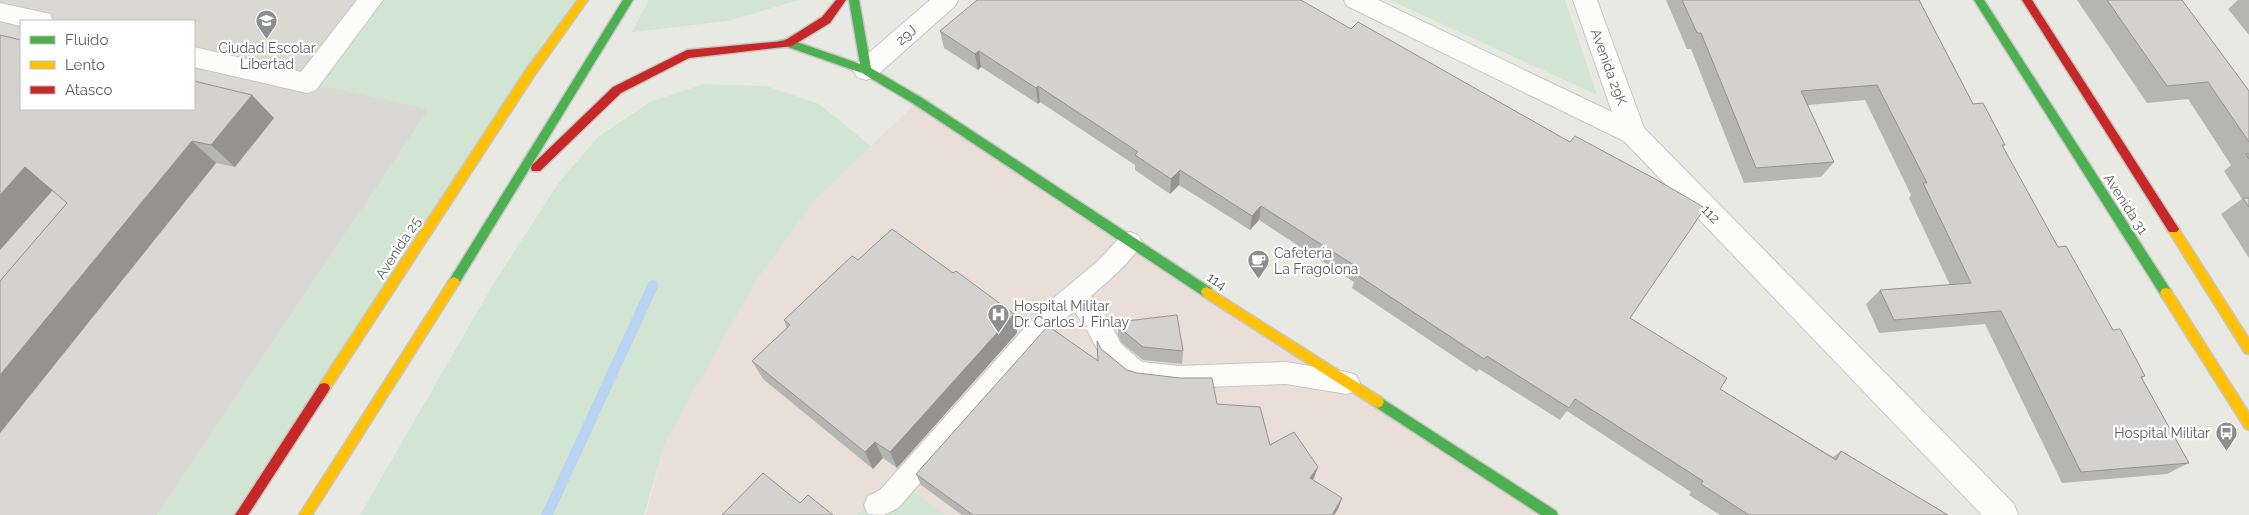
<svg xmlns="http://www.w3.org/2000/svg" width="2249" height="515" viewBox="0 0 2249 515" font-family="Raleway,sans-serif">
<style>
.industrial{fill:#d9d8d4}
.education{fill:#d9d9d2}
.medical{fill:#e9ded8}
.green{fill:#d2e5d2}
.lines{fill:none;stroke-linecap:round;stroke-linejoin:round}
.stream{fill:#b9d4f3;fill-rule:evenodd}
.lane-casing{stroke:#c6c6c4;stroke-width:2}
.street-casing{stroke:#c6c6c4;stroke-width:2}
.fast-casing{stroke:#c6c6c5;stroke-width:3}
.slow-casing{stroke:#c6c6c5;stroke-width:3}
.jam-casing{stroke:#c6c6c5;stroke-width:3}
.lane{fill:#fcfcfb;fill-rule:evenodd}
.street{fill:#fcfcfb;fill-rule:evenodd}
.fast{fill:#4caf50;fill-rule:evenodd}
.slow{fill:#ffc107;fill-rule:evenodd}
.jam{fill:#c62828;fill-rule:evenodd}
.wall{fill:#b5b5b2}
.shaded-wall{fill:#949391}
.building{fill:#d3d2cf;stroke:#949391}
.labels{text-anchor:middle;stroke-width:4.5;stroke-linejoin:round;paint-order:stroke}
.street-label{font-size:14px;fill:#5a5c61;stroke:#fff}
.poi-label{font-size:14px;fill:#5a5c61;stroke:#fff;text-anchor:start}
</style>
<rect width="100%" height="100%" fill="#e9e9e4"/>
<path class="industrial" d="M0,11L44,21H21V109H194V56L429,109L157,515H0Z"/>
<path class="education" d="M0,0H371L307,83L194,57V21H41L0,12Z"/>
<path class="medical" d="M918,101L1552,515H646L665,443L756,281L814,201Z"/>
<path class="green" d="M371,0H584L241,515H157L429,109L307,83Z
M649,0H799L728,21L632,32Z
M1390,0H1565L1597,95Z
M704,84L766,86L819,104L871,146L814,201L756,281L665,443L644,515H360L495,281L560,181L599,136L650,102Z
M892,475L945,515H857Z"/>
<g class="lines">
<path class="stream" d="M653,280L657,281L659,285L553,515H541L649,281Z"/>
<defs>
<path id="lane" d="M1130,232L1138,235L1142,242C1131,263 1109,280 1091,296L1103,310L1121,344L1142,362L1179,366L1286,362L1347,372L1356,375L1360,383L1356,391L1347,394L1286,384L1179,388L1137,384L1128,381L1103,360L1085,326L1074,311L1062,322L898,508L884,515L868,514L864,505L868,496L880,490L1044,306L1098,261L1122,235Z"/>
<path id="street" d="M357,0H383L316,90L307,93L194,67V47L301,72Z
M930,0H958L955,6L875,77L866,80L857,77L853,70L857,63Z
M1344,0H1378L1612,112L1573,0H1597L1644,128L2014,504L2018,515H1982L1624,141L1347,6Z
M0,3L50,14L53,21H21V26L0,21Z"/>
<path id="fast" d="M623,0H633L458,285L454,287L450,285L448,282L450,279Z
M849,0H859L871,68L922,98L1211,288L1213,292L1211,296L1207,297L1203,296L914,104L862,73L788,47H779L778,44L779,41L788,39L860,64Z
M1974,0H1984L2170,289L2172,293L2170,297L2166,298L2162,297Z
M1378,396L1556,511L1558,515H1541L1374,406L1372,402L1374,398Z"/>
<path id="slow" d="M578,0H588L534,76L328,392L324,393L320,392L318,388L320,384L526,70Z
M2173,224L2177,226L2249,339V354L2245,353L2169,232L2167,229L2169,226Z
M454,277L458,279L460,282L458,285L312,515H299L450,279Z
M1207,287L1382,398L1384,402L1382,406L1378,408L1374,406L1203,296L1201,292L1203,288Z
M2166,288L2170,289L2249,413V430L2245,428L2162,297L2160,293L2162,289Z"/>
<path id="jam" d="M836,0H846L830,23L792,46L689,58L621,93L540,171H532L531,168L532,165L613,87L687,50L784,41L822,17Z
M2022,0H2032L2177,226L2179,229L2177,232H2169Z
M324,383L328,384L330,388L328,392L248,515H235L320,384Z"/>
</defs>
<use href="#lane" class="lane-casing"/>
<use href="#street" class="street-casing"/>
<use href="#fast" class="fast-casing"/>
<use href="#slow" class="slow-casing"/>
<use href="#jam" class="jam-casing"/>
<use href="#lane" class="lane"/>
<use href="#street" class="street"/>
<use href="#fast" class="fast"/>
<use href="#slow" class="slow"/>
<use href="#jam" class="jam"/>
</g>
<path class="wall" d="M1666,0H1919L1973,104L2005,145L2003,147L2058,247L2113,330L2145,376L2142,378L2189,463L2167,474L2062,483L1985,324L1879,333L1866,304L1880,290L1950,285L1909,198L1911,195L1865,100L1808,105L1834,162L1821,177L1744,183L1691,49H1687Z
M2077,0H2182L2249,91V258L2221,214L2242,199L2224,171L2231,165L2188,99L2147,103Z
M2238,0H2249V35L2228,9Z
M940,31L1630,318L1720,389L1833,457L1841,451L1948,515H1720L1689,495L1691,492L1567,411L1560,420L1479,369L1477,372L1352,288L1354,282L1259,220L1250,230L1179,185L1170,194L1135,170V165L1040,102L1038,104L981,67L978,70L944,48Z
M0,35L274,118L235,167L216,163L0,433V281L67,203L52,190L0,250Z
M858,260L953,273L1014,314L1017,333L897,468L883,458L873,469L763,379L752,361L787,328L784,320Z
M1118,322L1183,351L1182,364L1143,360L1122,343L1118,335Z
M1101,349L1127,370L1217,404L1270,445L1318,467L1312,480L1342,498L1338,509L1334,515H962L921,485L916,474L1098,361Z"/>
<path class="shaded-wall" d="M979,51L981,67L978,70L975,54Z
M1038,86L1040,102L1038,104L1036,88Z
M252,95L274,118L235,167L211,145Z
M192,141L216,163L0,433V375Z
M25,167L54,189L0,250V195Z
M1180,170L1179,185L1170,194L1171,179Z
M1261,206L1259,220L1250,230L1252,216Z
M1014,314L1017,333L897,468L890,452Z
M875,442L883,458L873,469L865,452Z
M1318,467L1314,478L1306,489L1310,478Z
M1342,498L1338,509L1334,515H1332Z"/>
<path class="building" d="M977,0H1301L1351,29L1358,22L1570,142L1575,136L1657,180L1705,208L1630,318L1727,378L1720,389L1836,460L1841,451L1948,515H1749L1701,484L1703,481L1575,399L1569,408L1487,356L1484,359L1356,274L1360,269L1261,206L1252,216L1180,170L1171,179L1135,155L1138,152L1038,86L1036,88L979,51L975,54L940,31Z
M1682,0H1919L1973,104L1983,103L2005,145H2002L2058,247L2066,246L2113,330L2120,329L2145,376L2141,377L2189,463L2081,472L2001,311L1894,320L1880,290L1971,283L1923,183H1927L1877,85L1801,91L1834,162L1756,168L1701,33H1697Z
M2107,0H2182L2249,91V142L2208,82L2167,86Z
M0,35L21,40V109H194V81L252,95L211,145L192,141L0,375V281L67,203L25,167L0,195Z
M2246,154H2249V159Z
M2243,198H2249V207Z
M892,229L953,273L956,271L1014,314L890,452L875,442L865,452L752,361L790,325L784,320L852,256L858,260Z
M1177,315L1183,351L1143,347L1122,330L1118,322Z
M1048,326L1098,361L1097,341L1101,349L1127,370L1137,373L1180,378H1212L1217,404L1260,407L1270,445L1294,432L1318,467L1310,478L1342,498L1332,515H973L916,474Z
M763,473L800,503L808,495L833,515H722Z"/>
<defs>
<symbol id="school-pin" viewBox="-11 -11 22 30"><path d="M0 17L-7.5 6A9.5 9.5 0 1 1 7.5 6Z" fill="#8c8d8f" stroke="#fff"/><path d="M0-5L7-2L0 1L-7-2ZM-4 1L0 2.5L4 1V4Q0 6-4 4Z" fill="#fff"/></symbol>
<symbol id="cafe-pin" viewBox="-11 -11 22 30"><path d="M0 17L-7.5 6A9.5 9.5 0 1 1 7.5 6Z" fill="#8c8d8f" stroke="#fff"/><path d="M-5.5-4.5H6V0H3Q3 3.5 0 3.5H-2.5Q-5.5 3.5-5.5 0ZM3-3.2v2h1.7v-2ZM-6 4.5H4V6H-6Z" fill="#fff"/></symbol>
<symbol id="hospital-pin" viewBox="-11 -11 22 30"><path d="M0 17L-7.5 6A9.5 9.5 0 1 1 7.5 6Z" fill="#8c8d8f" stroke="#fff"/><path d="M-5-5h3v3.5h4V-5h3V5h-3V1.5h-4V5h-3Z" fill="#fff"/></symbol>
<symbol id="bus-pin" viewBox="-11 -11 22 30"><path d="M0 17L-7.5 6A9.5 9.5 0 1 1 7.5 6Z" fill="#8c8d8f" stroke="#fff"/><path d="M-5-6H5V4H4V6H2V4H-2V6H-4V4H-5ZM-3.5-4V0h7V-4ZM-3.5 1.2v1.5H-2V1.2ZM2 1.2v1.5H3.5V1.2Z" fill="#fff"/></symbol>
</defs>
<g fill-rule="evenodd">
<use href="#school-pin" x="254" y="8" width="25" height="34"/>
<use href="#cafe-pin" x="1246" y="248" width="25" height="34"/>
<use href="#hospital-pin" x="986" y="302" width="25" height="34"/>
<use href="#bus-pin" x="2214" y="420" width="25" height="34"/>
</g>
<g class="labels">
<g class="street-label">
<text transform="translate(906 35) rotate(-41)" y="5">29J</text>
<text transform="translate(1609 67) rotate(70)" y="5">Avenida 29K</text>
<text transform="translate(2126 204) rotate(57)" y="5">Avenida 31</text>
<text transform="translate(1711 214) rotate(46)" y="5">112</text>
<text transform="translate(398 248) rotate(-57)" y="5">Avenida 25</text>
<text transform="translate(1217 281) rotate(33)" y="5">114</text>
</g>
<g class="poi-label">
<text x="267" y="53" text-anchor="middle">Ciudad Escolar<tspan x="267" dy="16">Libertad</tspan></text>
<text x="1274" y="258">Cafetería<tspan x="1274" dy="16">La Fragolona</tspan></text>
<text x="1014" y="311">Hospital Militar<tspan x="1014" dy="16">Dr. Carlos J. Finlay</tspan></text>
<text x="2210" y="438" text-anchor="end">Hospital Militar</text>
</g>
</g>
<rect x="20" y="20" width="175" height="90" fill="#ffffff" stroke="#bdbec0"/>
<rect x="30" y="36" width="25" height="8" fill="#4caf50" stroke="#bdbec0"/>
<text x="65" y="45" font-size="15" fill="#5a5c61">Fluido</text>
<rect x="30" y="61" width="25" height="8" fill="#ffc107" stroke="#bdbec0"/>
<text x="65" y="70" font-size="15" fill="#5a5c61">Lento</text>
<rect x="30" y="86" width="25" height="8" fill="#c62828" stroke="#bdbec0"/>
<text x="65" y="95" font-size="15" fill="#5a5c61">Atasco</text>
</svg>
